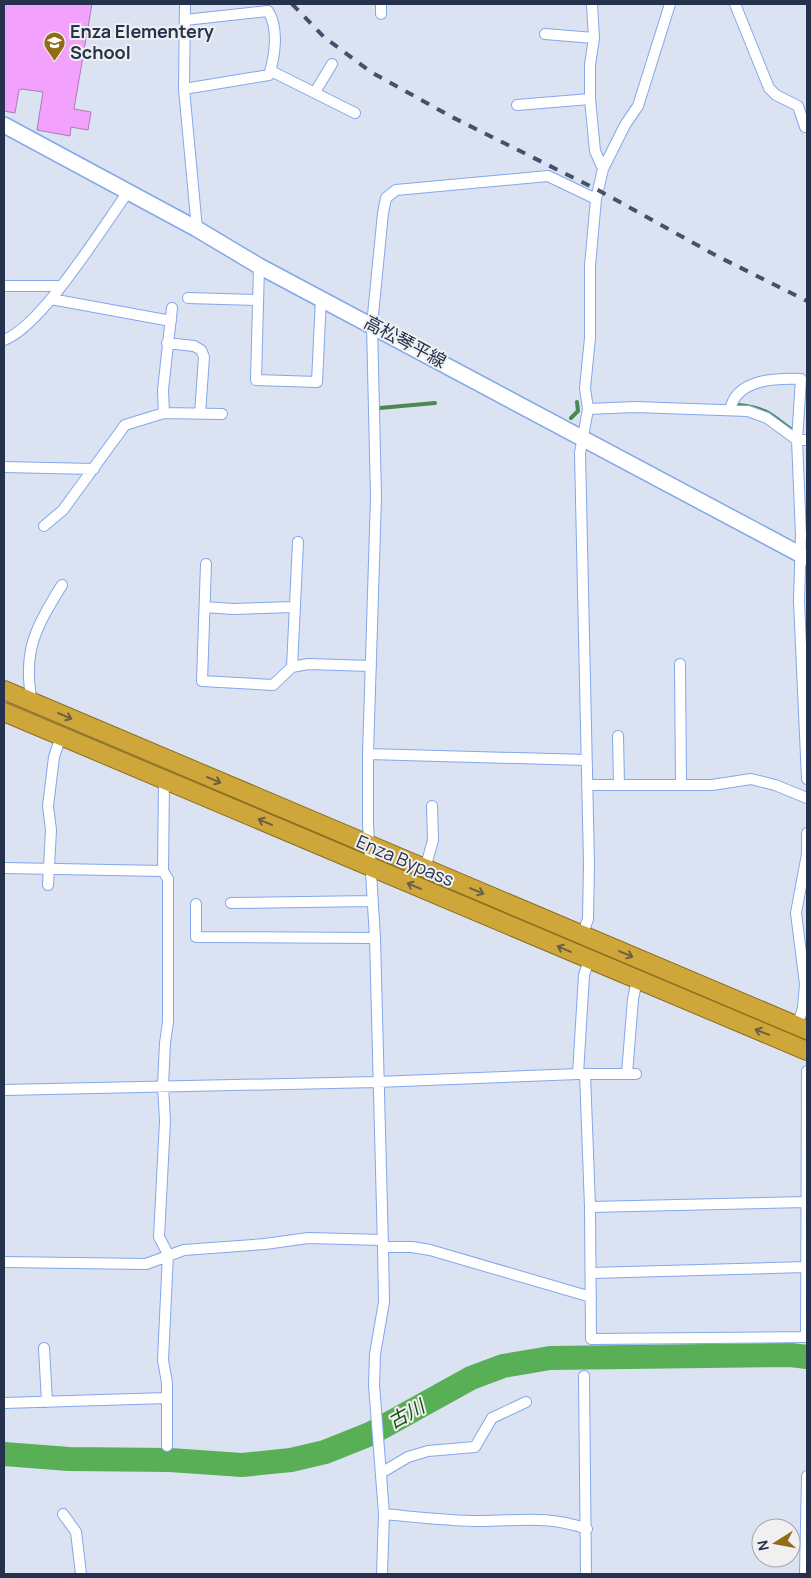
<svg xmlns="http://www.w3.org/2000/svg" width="811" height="1578" viewBox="0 0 811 1578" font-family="Manrope,'Noto Sans JP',sans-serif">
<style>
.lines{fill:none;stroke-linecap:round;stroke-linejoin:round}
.stream{stroke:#498a53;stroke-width:4}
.river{stroke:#59af55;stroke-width:24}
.building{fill:#f2a1fd;stroke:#b079b7}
.minor-casing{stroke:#83a7ec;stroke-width:12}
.secondary-casing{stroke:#83a7ec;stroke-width:18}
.trunk-casing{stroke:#8a6e20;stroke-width:20}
.minor{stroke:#fff;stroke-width:10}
.secondary{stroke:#fff;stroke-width:15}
.trunk{stroke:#cea63a;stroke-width:18}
.rail{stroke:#44516a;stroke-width:4;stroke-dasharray:9 9;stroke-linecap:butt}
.oneway{stroke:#686046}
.labels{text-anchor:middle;stroke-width:4;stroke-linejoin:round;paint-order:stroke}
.poi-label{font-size:18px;font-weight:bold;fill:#24324e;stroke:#f0f0f0;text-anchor:start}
.street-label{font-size:18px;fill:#24324e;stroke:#f0f0f0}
.water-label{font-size:19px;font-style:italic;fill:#165114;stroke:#f0f0f0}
</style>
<rect width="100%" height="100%" fill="#dbe3f2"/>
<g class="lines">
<path class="stream" d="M739,405C769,408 773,417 795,432
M380,408L435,403
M571,418L578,411L577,402"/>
<path class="river" d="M4,1454L69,1459L170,1460L242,1465L291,1460L325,1452L370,1434L471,1378L503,1366L550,1358L791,1355L807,1357"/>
</g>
<path class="building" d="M4,4H92L74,109L91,112L88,130L71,127L70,136L37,130L43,92L22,89L19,90L15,113L4,111Z"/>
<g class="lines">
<defs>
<path id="minor" d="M185,4L184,89L197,229
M592,4L594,38L590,65V99L595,151L603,169
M735,4L769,88L776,95L798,106L805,127
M381,14V4
M545,34L594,38
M271,71L355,113
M184,89L269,75C275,56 279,28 268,11L185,20
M315,92L332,64
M517,105L590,99
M259,266L256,380L317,382L321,298
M4,286H60
M188,298L258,300
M51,299L171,321
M4,340C42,326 102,228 128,192
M167,343L194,346L201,350L204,357L200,414
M588,409L635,407L748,411L767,418L797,440H807
M730,410C736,379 775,378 801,379L797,440L801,535L799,601L807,779
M164,413L163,390L172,308
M4,467L94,469
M44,526L63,510L125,425L164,413L222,414
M206,564L202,681L273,685L292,667L308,664L371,666
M205,607L233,609L295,607
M680,664L681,785
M292,667L298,542
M32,702C22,651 36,627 62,585
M618,736L619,785
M368,754L586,760
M164,779L163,871L168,879V1022L165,1043L163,1085L165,1121L159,1237L168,1254L163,1360L167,1383V1446
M587,785H712L751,779L775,785L807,798
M4,868L163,871
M425,869L433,840L432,806
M48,885L51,830L48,806L54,757L61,736
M231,903L371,901
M196,904V937L375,938
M582,936L588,919L589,864L580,453L588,409L585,388L590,338V266L596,199L603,169L625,125L638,106L670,4
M589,960L584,975L578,1074H585L590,1207L591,1339L806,1337L807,1071
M797,1026L803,1008L805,984L796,913L807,854V833
M585,1074H636
M627,1074L633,999L637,980
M4,1090L377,1082L578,1074
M590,1207L806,1202
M383,1247H412L430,1250L591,1297
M4,1262L146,1264L184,1250L265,1244L308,1238L383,1240
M591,1273L806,1267
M44,1348L47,1402
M584,1376L586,1574
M4,1403L167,1398
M381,1473L408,1457L428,1451L475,1447L492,1418L526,1402
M63,1514L76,1532L81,1574
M384,1514C416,1517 448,1521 480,1521C520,1521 547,1515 587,1529
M382,1574L384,1514L374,1385L375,1354L384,1302L383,1247L375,938L368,824V754L376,497L372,325L383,213L386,198L396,190L548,176L596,199
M805,1574L807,1476"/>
<path id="secondary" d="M4,125L197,229L259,266L807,558"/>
<path id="trunk" d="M4,690L807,1030
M4,712L807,1051"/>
</defs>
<use href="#minor" class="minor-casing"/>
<use href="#secondary" class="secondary-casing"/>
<use href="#trunk" class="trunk-casing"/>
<use href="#minor" class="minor"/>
<use href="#secondary" class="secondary"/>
<use href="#trunk" class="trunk"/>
<path class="rail" d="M292,4L324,37L371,72L452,117L598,190L717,256L807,301"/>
</g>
<defs><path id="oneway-shaft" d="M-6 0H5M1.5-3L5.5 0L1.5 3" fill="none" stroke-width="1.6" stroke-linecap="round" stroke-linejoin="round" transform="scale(1.25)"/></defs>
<g class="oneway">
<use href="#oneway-shaft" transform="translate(65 716) rotate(23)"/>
<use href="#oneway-shaft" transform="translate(214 780) rotate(23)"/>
<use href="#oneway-shaft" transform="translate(265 822) rotate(-157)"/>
<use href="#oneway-shaft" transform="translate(414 886) rotate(-157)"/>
<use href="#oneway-shaft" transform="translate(477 891) rotate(23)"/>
<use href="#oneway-shaft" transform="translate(564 949) rotate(-157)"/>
<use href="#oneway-shaft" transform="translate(626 954) rotate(23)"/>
<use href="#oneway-shaft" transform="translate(762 1032) rotate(-158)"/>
</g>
<defs>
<symbol id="school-pin" viewBox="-11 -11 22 30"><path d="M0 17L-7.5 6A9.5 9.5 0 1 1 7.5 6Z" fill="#926c13" stroke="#f0f0f0"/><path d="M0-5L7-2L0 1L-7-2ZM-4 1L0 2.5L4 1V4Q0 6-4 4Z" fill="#fff"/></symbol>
</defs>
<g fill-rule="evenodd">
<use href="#school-pin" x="42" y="30" width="25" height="34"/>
</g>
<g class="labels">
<g class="poi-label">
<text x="70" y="38">Enza Elementery<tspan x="70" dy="21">School</tspan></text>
</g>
<g class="street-label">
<text transform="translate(405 342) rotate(28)" y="6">高松琴平線</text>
<text transform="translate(405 861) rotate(23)" y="6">Enza Bypass</text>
</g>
<g class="water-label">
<text transform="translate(406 1414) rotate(-29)" y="7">古川</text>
</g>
</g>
<rect width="811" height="1578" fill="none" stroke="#24324e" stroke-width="10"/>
<g transform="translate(776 1543) rotate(259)"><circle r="24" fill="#f0f0f0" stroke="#9ea4af"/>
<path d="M0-4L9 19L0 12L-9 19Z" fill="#926c13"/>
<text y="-8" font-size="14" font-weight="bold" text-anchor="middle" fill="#24324e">N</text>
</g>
</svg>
